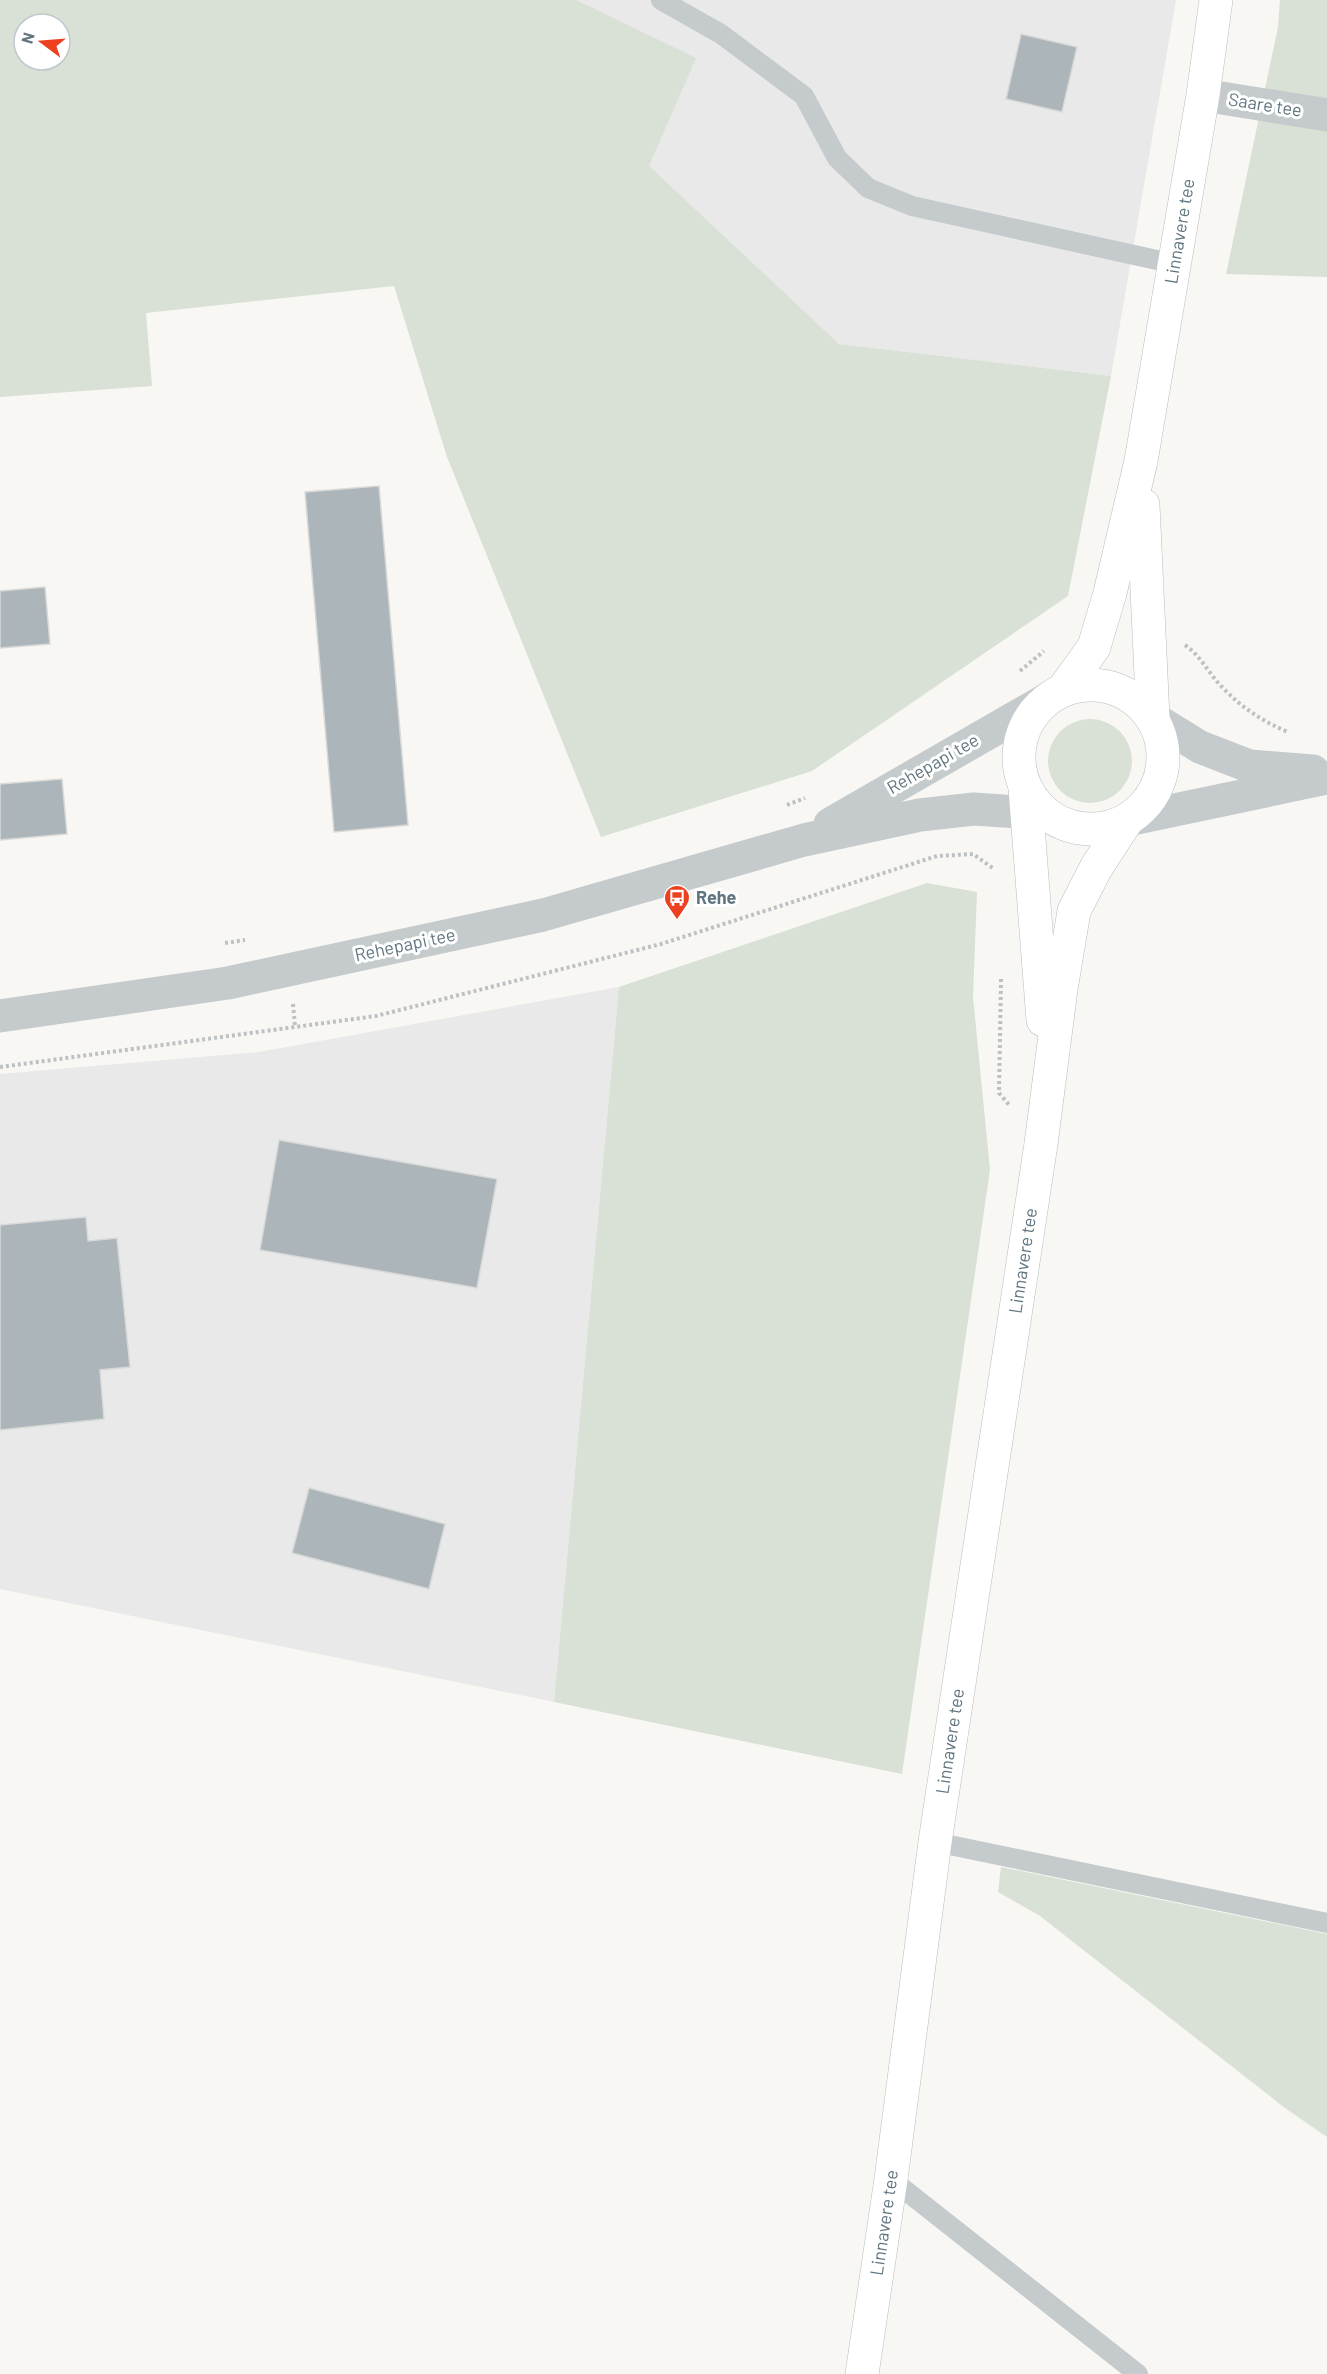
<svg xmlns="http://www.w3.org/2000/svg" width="1327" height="2374" viewBox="0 0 1327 2374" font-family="Barlow,sans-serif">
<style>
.built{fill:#e8e9e8}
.green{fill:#d9e0d5;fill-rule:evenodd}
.building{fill:#abb5ba;stroke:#d9d9d7;stroke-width:1.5}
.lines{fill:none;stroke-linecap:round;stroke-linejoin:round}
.secondary-casing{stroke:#b7bdc1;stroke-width:34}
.path{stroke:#bec1c3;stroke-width:4;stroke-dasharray:3 3;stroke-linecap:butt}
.lane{stroke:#c5cacc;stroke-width:20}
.street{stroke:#c5cacc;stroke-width:33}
.secondary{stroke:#fff;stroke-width:33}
.labels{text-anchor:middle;stroke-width:6;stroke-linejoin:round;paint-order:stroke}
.street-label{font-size:18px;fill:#617581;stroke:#fff}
.poi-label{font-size:18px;font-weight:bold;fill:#617581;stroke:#fff;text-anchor:start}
</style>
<rect width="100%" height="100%" fill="#f8f7f4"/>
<path class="built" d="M416,0H1176L1111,376L839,344L649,167Z
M619,987L554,1702L0,1589V1074L259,1052Z"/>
<path class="green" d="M0,0H576L696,58L649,166L839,344L1111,376L1068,596L812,771L601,837L447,457L394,286L146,313L152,386L0,397ZM24,24H60V60H24Z
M1280,0H1327V277L1226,274L1278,27Z
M1048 761a42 42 0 1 1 84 0a42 42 0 1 1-84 0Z
M927,883L977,892L973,997L990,1170L902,1774L554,1702L619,987Z
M1001,1867L1327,1934V2137L1285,2108L1040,1916L998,1892Z"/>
<path class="building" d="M1021,34L1077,47L1062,112L1006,99Z
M379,486L408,825L334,832L305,492Z
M45,587L50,644L0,648V591Z
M62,779L67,834L0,840V784Z
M279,1140L497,1179L477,1288L260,1250Z
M86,1217L88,1241L117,1238L130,1367L100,1370L104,1419L0,1430V1225Z
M309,1488L445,1524L429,1589L292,1553Z"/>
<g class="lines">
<defs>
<g id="secondary">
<path d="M1143,505L1153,718"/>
<circle cx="1091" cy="757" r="72"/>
<path id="s1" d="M1063,690L1094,647L1110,593L1141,461L1203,95L1216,0"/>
<path d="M1025,788L1043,1020"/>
<path id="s2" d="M862,2374L891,2179L935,1842L1041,1144L1061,989L1074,911L1096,868L1127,820"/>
</g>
</defs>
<use href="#secondary" class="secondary-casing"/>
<path class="path" d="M1185,645C1201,656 1209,674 1222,687C1242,708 1262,721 1288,732
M1020,671L1044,651
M787,805L805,798
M225,943L245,940
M1001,979L999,1093L1010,1106
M293,1004L295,1026
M0,1067L376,1016L661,944L937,856L973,854L994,869"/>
<path class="lane" d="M661,0L721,34L804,96L837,158L868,188L912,206L1175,264
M935,1842L1327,1923
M891,2179L1138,2374"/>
<path class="street" d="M1203,95L1327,115
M1153,718L1200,747L1249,766L1313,771
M1127,820L1327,778
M830,824L1063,690
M0,1016L228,983L543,915L804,840L920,815L974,809L1046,814"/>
<use href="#secondary" class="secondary"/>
</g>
<defs>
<symbol id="bus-pin" viewBox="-11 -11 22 30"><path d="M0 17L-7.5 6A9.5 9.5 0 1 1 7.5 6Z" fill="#ec4020" stroke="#fff"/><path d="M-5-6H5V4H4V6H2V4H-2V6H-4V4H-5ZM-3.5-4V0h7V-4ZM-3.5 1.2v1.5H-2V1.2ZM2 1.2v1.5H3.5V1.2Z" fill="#fff"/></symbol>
</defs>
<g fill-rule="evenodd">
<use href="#bus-pin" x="662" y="883" width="30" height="40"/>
</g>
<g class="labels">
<g class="street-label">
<text transform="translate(1265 105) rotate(9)" y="6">Saare tee</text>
<text dy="6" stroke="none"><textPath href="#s1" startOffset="478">Linnavere tee</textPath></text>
<text transform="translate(933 764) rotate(-30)" y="6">Rehepapi tee</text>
<text transform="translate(405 945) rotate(-12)" y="6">Rehepapi tee</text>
<text dy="6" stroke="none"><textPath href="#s2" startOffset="1125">Linnavere tee</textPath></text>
<text dy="6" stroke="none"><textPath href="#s2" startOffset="639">Linnavere tee</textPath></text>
<text dy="6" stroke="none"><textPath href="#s2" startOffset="153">Linnavere tee</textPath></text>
</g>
<g class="poi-label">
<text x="696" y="904">Rehe</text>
</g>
</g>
<g transform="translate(42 42) rotate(286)"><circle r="28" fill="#ffffff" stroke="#c0c8cd" stroke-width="1.5"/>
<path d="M0-4.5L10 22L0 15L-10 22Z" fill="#ec4020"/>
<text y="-9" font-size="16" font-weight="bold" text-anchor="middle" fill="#617581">N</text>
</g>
</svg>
